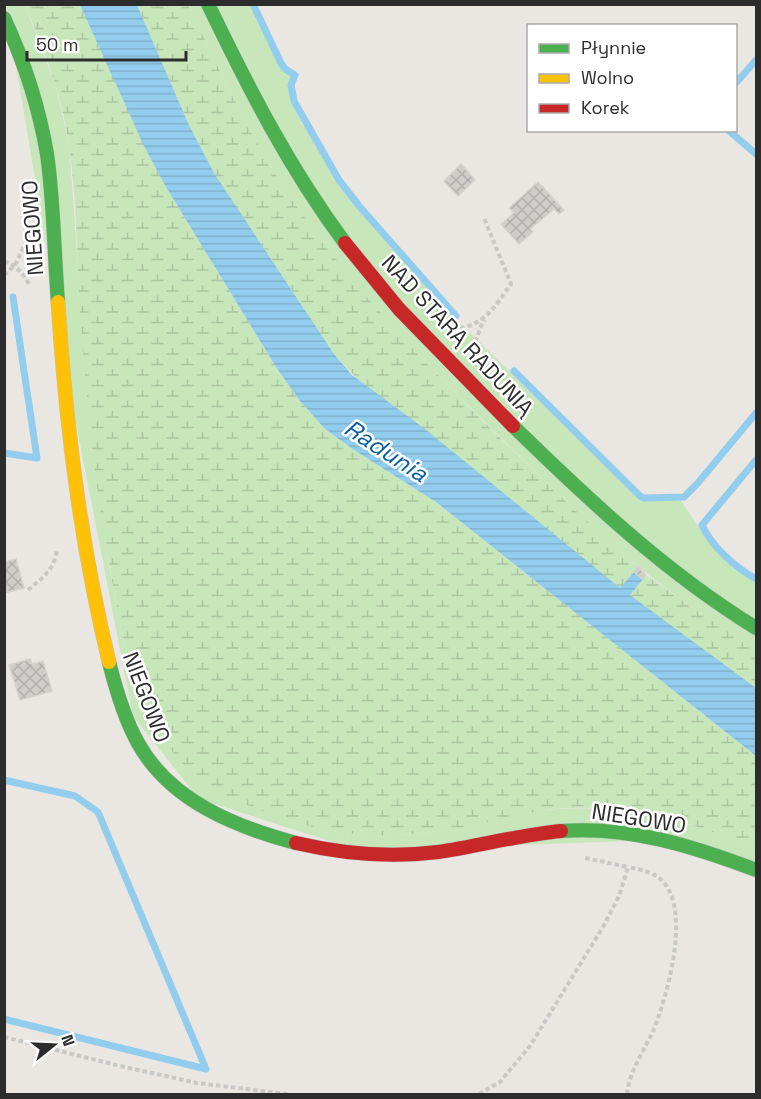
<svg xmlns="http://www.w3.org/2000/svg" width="761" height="1099" viewBox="0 0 761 1099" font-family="'Space Grotesk',sans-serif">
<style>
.grass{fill:#c7e6ba}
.wetland{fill:url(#wetland-marsh)}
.water{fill:url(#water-rules)}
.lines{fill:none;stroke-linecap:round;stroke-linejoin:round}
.stream{stroke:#93cdee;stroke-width:7}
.building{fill:url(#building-cross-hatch);stroke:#d5d3ce;stroke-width:1.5}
.fast-casing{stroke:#c4c3c3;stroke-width:15}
.slow-casing{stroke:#c4c3c3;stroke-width:15}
.jam-casing{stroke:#c4c3c3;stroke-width:15}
.path{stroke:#c8c8c7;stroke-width:4;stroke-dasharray:4.5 3;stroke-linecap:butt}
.fast{stroke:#4caf50;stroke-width:14}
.slow{stroke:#ffc107;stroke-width:14}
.jam{stroke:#c62828;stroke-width:14}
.labels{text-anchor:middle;stroke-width:5;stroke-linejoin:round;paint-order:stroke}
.street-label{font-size:22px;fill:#2c2c2c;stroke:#fff}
.water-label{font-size:24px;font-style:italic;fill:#095ea2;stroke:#fff}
</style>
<defs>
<pattern id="wetland-marsh" width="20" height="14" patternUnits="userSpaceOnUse" patternTransform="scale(1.5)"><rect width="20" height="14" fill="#c7e6ba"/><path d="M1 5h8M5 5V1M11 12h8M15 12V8" fill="none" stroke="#abc5a0"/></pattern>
<pattern id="water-rules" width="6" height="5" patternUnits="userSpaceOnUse" patternTransform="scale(1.5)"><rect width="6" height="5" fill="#93cdee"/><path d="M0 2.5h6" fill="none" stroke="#7fb0cc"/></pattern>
<pattern id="building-cross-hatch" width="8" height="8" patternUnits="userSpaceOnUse" patternTransform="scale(1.5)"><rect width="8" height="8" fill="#cfcdc9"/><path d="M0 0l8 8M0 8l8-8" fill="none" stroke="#b2b0ad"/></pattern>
</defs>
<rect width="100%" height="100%" fill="#eae7e2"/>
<path class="grass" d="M6,5H25L56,87L69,144L89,415L109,567L124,643L134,678L146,709L158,732C196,755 233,779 271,802C284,810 299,824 314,827C363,839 413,837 463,827C494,821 525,811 557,809C625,804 693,823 756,847V865L682,839L361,851L199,799L133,716L74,413Z
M188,5H251L279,64L290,75L291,99L295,110L333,175L358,208L455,318L638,498L681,501C702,532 723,564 756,583V648C740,641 725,629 710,619C650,580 597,534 547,483C453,391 357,300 285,189C247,131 218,67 188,5Z"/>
<path class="wetland" d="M25,5H92L166,187L276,367L300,401L325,429L354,450L436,502L756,756V847C693,823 622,802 553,809C523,813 494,821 465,827C412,837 358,840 306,825C258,811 207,794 174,754C134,706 124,645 113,586C97,499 87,412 81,324C76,258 78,188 65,123C57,82 41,43 25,5Z
M137,5H188C218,67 247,131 285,189C343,277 415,353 489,427C538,475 586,522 638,567L624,584L633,590L646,575L699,612L756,648V704L420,446L334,354L214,173L188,123Z"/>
<path class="water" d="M80,5H137L188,123L214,173L334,354L352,375L425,429L620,588L634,572L643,579L630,595L756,688V756L436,502L354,450L325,429L300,401L276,367L166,187L144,146Z"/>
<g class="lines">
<path class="stream" d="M253,4L281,63L285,69L295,75L291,85L294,101L339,180L360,207L456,316
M736,83L756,60
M728,130L756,154
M514,371L640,496L644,498L684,497L697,484L756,413
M4,453L37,458L13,297
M756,460L702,525C712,547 735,567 756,579
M4,780L75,796L98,812L206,1069L4,1019"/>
</g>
<path class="building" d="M461,164L475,180L458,196L444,181Z
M538,182L564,210L559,214L554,209L530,229L533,232L519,244L501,224L514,213L509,208Z
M16,559L24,588L4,593V562Z
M638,567L646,575L643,579L634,572Z
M30,659L32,664L43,661L52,691L20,700L9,665Z"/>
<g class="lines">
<defs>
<path id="fast" d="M208,4C248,87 289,168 345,243
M4,18C24,61 39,107 47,154C54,203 54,253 58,302
M513,426C589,500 665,572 756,628
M109,662C116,690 124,718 138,743C170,801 236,827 296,843
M561,831C629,826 693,846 756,870"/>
<path id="slow" d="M58,302C66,425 80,541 109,662"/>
<path id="jam" d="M345,243L399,309L513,426
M296,843C343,854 390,858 438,852C479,846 519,835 561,831"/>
</defs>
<use href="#fast" class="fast-casing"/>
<use href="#slow" class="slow-casing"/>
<use href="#jam" class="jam-casing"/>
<path class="path" d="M4,261C17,266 23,273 29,284
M4,275L15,265L27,240
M453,330C485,325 493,309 511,284L484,218
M473,349L481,326L485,320
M28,590C43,578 55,569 57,549
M4,1037L120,1066L197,1083L287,1094
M479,1094L500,1082L530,1046L603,927L619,896L628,867L585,858
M627,1094C629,1072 644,1051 653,1031C667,997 690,916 665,884C656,872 641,870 628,867"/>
<use href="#fast" class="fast"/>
<use href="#slow" class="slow"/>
<use href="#jam" class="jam"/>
</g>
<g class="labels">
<g class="street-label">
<text transform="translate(32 228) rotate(-94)" y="8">NIEGOWO</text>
<text transform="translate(458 335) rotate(47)" y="8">NAD STARĄ RADUNIĄ</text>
<text transform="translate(147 697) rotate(69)" y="8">NIEGOWO</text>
<text transform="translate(639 818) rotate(9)" y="8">NIEGOWO</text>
</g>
<g class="water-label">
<text transform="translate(386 451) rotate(33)" y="8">Radunia</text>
</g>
</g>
<rect width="761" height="1099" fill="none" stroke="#2c2c2c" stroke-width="12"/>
<rect x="527" y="24" width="210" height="108" fill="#ffffff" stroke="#ababab" stroke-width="1.5"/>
<rect x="539" y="44" width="30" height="9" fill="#4caf50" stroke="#ababab" stroke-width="1.5"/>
<text x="581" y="54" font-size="18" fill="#2c2c2c">Płynnie</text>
<rect x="539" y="74" width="30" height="9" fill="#ffc107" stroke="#ababab" stroke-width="1.5"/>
<text x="581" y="84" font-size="18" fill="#2c2c2c">Wolno</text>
<rect x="539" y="104" width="30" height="9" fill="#c62828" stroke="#ababab" stroke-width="1.5"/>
<text x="581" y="114" font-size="18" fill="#2c2c2c">Korek</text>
<g transform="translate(54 1045) rotate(72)" stroke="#ffffff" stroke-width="4.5" paint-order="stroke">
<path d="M0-4.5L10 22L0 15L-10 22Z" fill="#2c2c2c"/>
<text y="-9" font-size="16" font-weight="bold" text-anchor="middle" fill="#2c2c2c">N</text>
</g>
<path d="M27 51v9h159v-9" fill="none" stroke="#2c2c2c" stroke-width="3"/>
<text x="36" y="51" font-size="18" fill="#2c2c2c" stroke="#ffffff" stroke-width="4.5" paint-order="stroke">50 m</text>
</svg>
